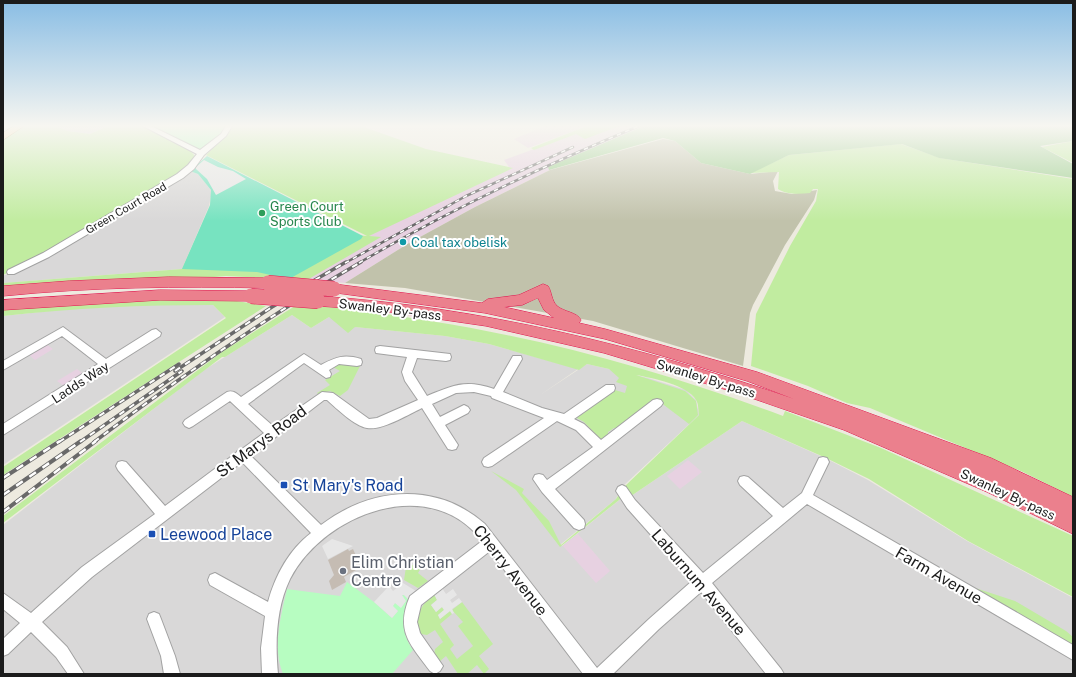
<svg xmlns="http://www.w3.org/2000/svg" width="1076" height="677" viewBox="0 0 1076 677" font-family="'Public Sans',sans-serif">
<style>
.residential{fill:#d9d8d8}
.industrial{fill:#e7d1e1}
.construction{fill:#c1c2ab}
.grass{fill:#c1eca0}
.forest{fill:#9fd091}
.park{fill:#b7fdc1}
.pitch{fill:#77e3c0}
.parking{fill:#e7e7e7}
.building{fill:#c5bcb3}
.lines{fill:none;stroke-linecap:round;stroke-linejoin:round}
.minor-casing{stroke:#a2a2a2;stroke-width:2}
.major-casing{stroke:#926b00;stroke-width:1}
.highway-casing{stroke:#e01850;stroke-width:1}
.minor{fill:#fff;fill-rule:evenodd}
.major{fill:#ffd793;fill-rule:evenodd}
.highway{fill:#eb808d;fill-rule:evenodd}
.rail-far2-casing{stroke:#696969;stroke-width:2.5}
.rail-far1-casing{stroke:#696969;stroke-width:3.5}
.rail-casing{stroke:#696969;stroke-width:4}
.rail-far2{stroke:#fff;stroke-width:1.5;stroke-dasharray:4.5;stroke-linecap:butt}
.rail-far1{stroke:#fff;stroke-width:2;stroke-dasharray:6;stroke-linecap:butt}
.rail{stroke:#fff;stroke-width:2.5;stroke-dasharray:8;stroke-linecap:butt}
.highway-bridge-casing{stroke:#e01850;stroke-width:16;stroke-linecap:butt}
.highway-bridge{stroke:#eb808d;stroke-width:15}
.leisure-dot{fill:#2e9e5b;stroke:#fff;stroke-width:1.5}
.culture-dot{fill:#0f9aa8;stroke:#fff;stroke-width:1.5}
.transit-dot{fill:#1a4fb4;stroke:#fff;stroke-width:1.5}
.worship-dot{fill:#6b7280;stroke:#fff;stroke-width:1.5}
.labels{text-anchor:middle;stroke-width:4;stroke-linejoin:round;paint-order:stroke}
.far-street-label{font-size:11px;fill:#1b1b1b;stroke:#fff}
.leisure-label{font-size:13px;fill:#27864d;stroke:#fff;text-anchor:start}
.culture-label{font-size:13px;fill:#0d838f;stroke:#fff;text-anchor:start}
.street-label{font-size:13px;fill:#1b1b1b;stroke:#fff}
.near-street-label{font-size:16px;fill:#1b1b1b;stroke:#fff}
.near-transit-label{font-size:16px;fill:#164399;stroke:#fff;text-anchor:start}
.near-worship-label{font-size:16px;fill:#5b616d;stroke:#fff;text-anchor:start}
</style>
<rect width="100%" height="100%" fill="#edeadf"/>
<path class="residential" d="M57,126H107L90,134L68,131Z
M190,171L198,174L211,190V196L209,206L182,269L3,283V276L46,255L92,228L151,200V196Z
M145,305H213L225,317L3,465V316L76,308Z
M292,315L311,328L329,317L355,327L445,336L489,344L578,369L540,395L587,364L648,378L686,390L696,400L699,415L622,487L616,499L561,544L562,546L628,493L631,496L742,421L825,458L868,480L967,541L1073,598V674H3V525L204,370Z"/>
<path class="industrial" d="M545,126H587L528,148L514,139Z
M598,126H655L550,170L475,207L409,243L345,283L289,279L368,236L509,167L504,160Z
M46,344L53,349L35,360L29,355Z
M77,369L83,374L64,386L57,381Z
M688,460L702,472L680,489L667,476Z
M578,534L610,571L596,583L563,546Z"/>
<path class="construction" d="M663,139L675,141L701,163L750,174L778,171L773,181L775,191L792,194L817,190L814,200L785,245L753,305L750,313L743,366L593,321L405,288L345,283L409,243L475,207L550,170Z"/>
<path class="grass" d="M21,126H56L68,131L90,134L108,126H146L186,146L195,156L188,167L162,186L45,254L3,275V138Z
M232,126H361L426,149L513,168L369,236L381,237L307,280L226,276L156,282L3,291V283L182,269L211,205L344,234L367,236L206,155L226,135Z
M587,126H619L585,139L576,134L534,150L531,148Z
M1073,141V163L1042,147Z
M901,144L940,158L1073,179V497L1023,472L870,408L847,403L808,386L751,366L756,314L790,246L816,201L818,189H813L810,193C800,194 787,195 778,189L779,172L751,173L789,155Z
M158,300L237,301L266,306L3,475V467L226,318L213,305C142,305 74,308 3,316V309Z
M295,306C341,305 386,314 430,321C551,340 668,373 783,416L785,411L881,448L1073,536V597L968,541L869,479L826,458L742,421L631,496L628,493L560,547L516,490L491,471L524,489L522,493L549,521L561,545L616,499L623,488L699,415C698,411 699,404 696,400C688,385 652,378 636,375L685,391L696,401L698,415L689,424L656,399L645,406L644,411H638L619,428H614L608,432V437L601,440L584,422L573,416L581,415L592,407V404L611,391L615,390L625,393L627,386L616,382L619,378L609,369L587,364L579,370L489,344L445,336L355,327L348,333L329,317L311,328L292,315L225,357H222L3,523V516L222,352Z
M338,364L360,366L348,390L340,396L330,391L318,394L317,393L330,385L325,380L340,371L333,367Z
M416,564L421,568L418,573L428,581L418,588L404,580L406,567Z
M960,583L1015,601L1066,631L1073,637V649Z
M434,594L437,600L431,605L436,612L442,607L444,610L438,615L440,619L450,611L452,614L440,624L454,645L450,649L457,659L473,646L458,626L463,622L452,610L462,602L493,644L479,656L489,669L484,674L477,665L467,674H458L446,656L439,662L434,655L435,649L443,642L435,630L427,635L421,634C412,618 421,605 434,594Z"/>
<path class="forest" d="M644,126H1072L1073,141L1040,146L1073,164V178L939,158L902,144L789,155L750,174L701,163L675,141L663,138L549,170L548,167Z"/>
<path class="park" d="M148,126H229L226,131L208,148L197,150Z
M347,582L374,602L392,618L398,611L392,606L395,603L401,607L406,601L401,596L404,595L409,600C402,619 401,633 413,650L392,674H283C272,647 281,616 287,589L340,596Z"/>
<path class="pitch" d="M207,156L363,236L361,239L289,279L257,272L182,269L210,205L211,190L198,174L190,171Z"/>
<path class="parking" d="M204,160L218,167L233,171L246,179L216,195L207,179L196,169V167Z
M332,539L353,546L328,559L322,546Z
M403,583L416,591L409,600L404,595H402L406,601L401,608L395,603L393,606L398,611L392,618L374,602L389,586L393,591Z
M442,588L446,594L453,589L457,595L450,600L452,603L459,598L462,602L452,609L454,613L452,614L450,611L440,619L438,615L444,610L442,607L436,612L431,605L437,600L434,594Z"/>
<path class="building" d="M348,549L349,551L353,549L361,567L344,577L346,582L332,590L329,581L334,575L328,560Z"/>
<g class="lines">
<defs>
<path id="minor" d="M143,126H151L200,150L221,134L226,126H232L226,136L204,155L194,169L183,178L49,257L14,274H8L7,272L8,270L43,253L177,174L188,165L197,154Z
M63,327L106,359L152,330L156,329L161,333L160,336L3,435V424L98,364L62,336L3,370V361Z
M380,346L450,354L451,357L450,360L446,361L417,358L412,372L427,396C453,385 466,379 494,389L513,356H521L522,359L503,392L542,408L564,414L606,385H614L615,388L614,391L574,419L584,424L601,440L653,400L657,399L661,400L663,403L661,406L555,489L584,520L585,524L584,528L579,530L574,528L542,492L533,479L535,475L539,474L543,475L547,480L593,447L576,430L557,421L492,466L488,467L484,466L482,462L484,458L544,418L492,398L491,396L474,392L456,393L432,404L440,417L464,405L468,407L470,410L468,413L445,425L458,445L456,449L452,450L448,449L422,408C409,414 382,431 367,428C355,426 337,409 327,400H324L251,456L321,525C371,487 436,481 485,524L597,668L649,619L692,581L627,508L616,491L618,487L622,485L626,487L635,500L703,573L773,516L740,485L738,481L740,477L744,476L748,477L783,508L802,493L819,458L823,457L827,458L829,462L813,495L1073,645V660L807,504L712,583L781,669L784,674H766L701,592L659,629L613,674H583L490,551L421,605L417,622L420,633L443,666L440,671L435,674L430,671C410,644 395,631 410,596L482,541C431,473 324,513 290,579C276,608 275,642 278,674H262L261,648L265,616L210,585L208,580L210,575L215,573L268,602C275,576 289,550 311,533L242,462L92,577L42,622L67,647L84,674H68L56,657L31,632L8,654L3,656V639L20,623L3,609V593L31,613L82,567L155,514L118,470L116,466L118,462L122,461L126,462L165,506L236,453L238,450L242,449L264,433L230,401L193,426L189,428L185,426L183,423L185,420L227,392C233,390 236,393 241,397L304,354L321,365C336,357 344,354 361,359L362,362L361,365L357,366L339,364L329,370L331,374L330,377L326,378L304,363L248,404L273,426L322,392L333,393L369,419L377,418L418,400L405,381L402,372L407,357L376,353L375,350L376,347Z
M154,612L159,614L161,619L175,656L180,674H164L161,656L147,619L149,614Z"/>
<path id="major" d="M14,126H24L3,140V133Z"/>
<path id="highway" d="M169,277L268,278L273,280L275,283L273,286L268,288C179,286 91,287 3,296V286L69,281Z
M334,284L482,303L488,299L519,295L543,284L548,286C552,292 551,300 557,306C564,312 577,312 581,320L579,323L605,329L757,372L991,458L1073,497V515L1068,513L1073,515V534L987,492L844,430L737,393L604,353L486,326L376,310L318,306L313,304L311,301L313,298L318,296C481,307 639,346 794,399L747,381L605,339L485,313L329,292L327,289L329,286ZM538,298L544,310L554,318L504,307L522,305Z
M160,290L251,291L256,293L258,296L256,299L251,301L160,300L3,310V300Z"/>
</defs>
<use href="#minor" class="minor-casing"/>
<use href="#major" class="major-casing"/>
<use href="#highway" class="highway-casing"/>
<use href="#minor" class="minor"/>
<use href="#major" class="major"/>
<use href="#highway" class="highway"/>
<defs>
<path id="rail-far2" d="M345,263L466,196L573,147
M359,263C449,210 543,166 639,126"/>
<path id="rail-far1" d="M294,292L346,262
M175,371L272,307L300,291
M59,442L179,364
M80,442L182,371
M94,442C180,377 268,316 361,262"/>
<path id="rail" d="M3,478L60,441
M3,495L81,441
M3,512L96,441"/>
</defs>
<use href="#rail-far2" class="rail-far2-casing"/>
<use href="#rail-far1" class="rail-far1-casing"/>
<use href="#rail" class="rail-casing"/>
<use href="#rail-far2" class="rail-far2"/>
<use href="#rail-far1" class="rail-far1"/>
<use href="#rail" class="rail"/>
<defs>
<path id="highway-bridge" d="M268,283L334,289
M251,296L318,301"/>
</defs>
<use href="#highway-bridge" class="highway-bridge-casing"/>
<use href="#highway-bridge" class="highway-bridge"/>
</g>
<linearGradient id="sky" x2="0" y2="1"><stop stop-color="#89bde4"/><stop offset="0.57" stop-color="#f7f6f1"/><stop offset="1" stop-color="#f7f6f1" stop-opacity="0"/></linearGradient>
<rect width="1076" height="221" fill="url(#sky)"/>
<circle class="leisure-dot" cx="262" cy="213" r="4"/>
<circle class="culture-dot" cx="403" cy="242" r="4"/>
<g class="transit-dot">
<rect x="280" y="481" width="8" height="8" rx="2"/>
<rect x="148" y="530" width="8" height="8" rx="2"/>
</g>
<circle class="worship-dot" cx="343" cy="571" r="4"/>
<g class="labels">
<g class="far-street-label">
<text transform="translate(126 208) rotate(-30)" y="4">Green Court Road</text>
</g>
<g class="leisure-label">
<text x="270" y="211">Green Court<tspan x="270" dy="15">Sports Club</tspan></text>
</g>
<g class="culture-label">
<text x="411" y="247">Coal tax obelisk</text>
</g>
<g class="street-label">
<text transform="translate(390 309) rotate(7)" y="5">Swanley By-pass</text>
<text transform="translate(706 378) rotate(17)" y="5">Swanley By-pass</text>
<text transform="translate(80 382) rotate(-33)" y="5">Ladds Way</text>
<text transform="translate(1008 494) rotate(25)" y="5">Swanley By-pass</text>
</g>
<g class="near-street-label">
<text transform="translate(261 441) rotate(-37)" y="6">St Marys Road</text>
<text transform="translate(511 570) rotate(52)" y="6">Cherry Avenue</text>
<text transform="translate(939 575) rotate(30)" y="6">Farm Avenue</text>
<text transform="translate(699 582) rotate(49)" y="6">Laburnum Avenue</text>
</g>
<g class="near-transit-label">
<text x="292" y="491">St Mary's Road</text>
<text x="160" y="540">Leewood Place</text>
</g>
<g class="near-worship-label">
<text x="351" y="568">Elim Christian<tspan x="351" dy="18">Centre</tspan></text>
</g>
</g>
<rect width="1076" height="677" fill="none" stroke="#1b1b1b" stroke-width="8"/>
</svg>
